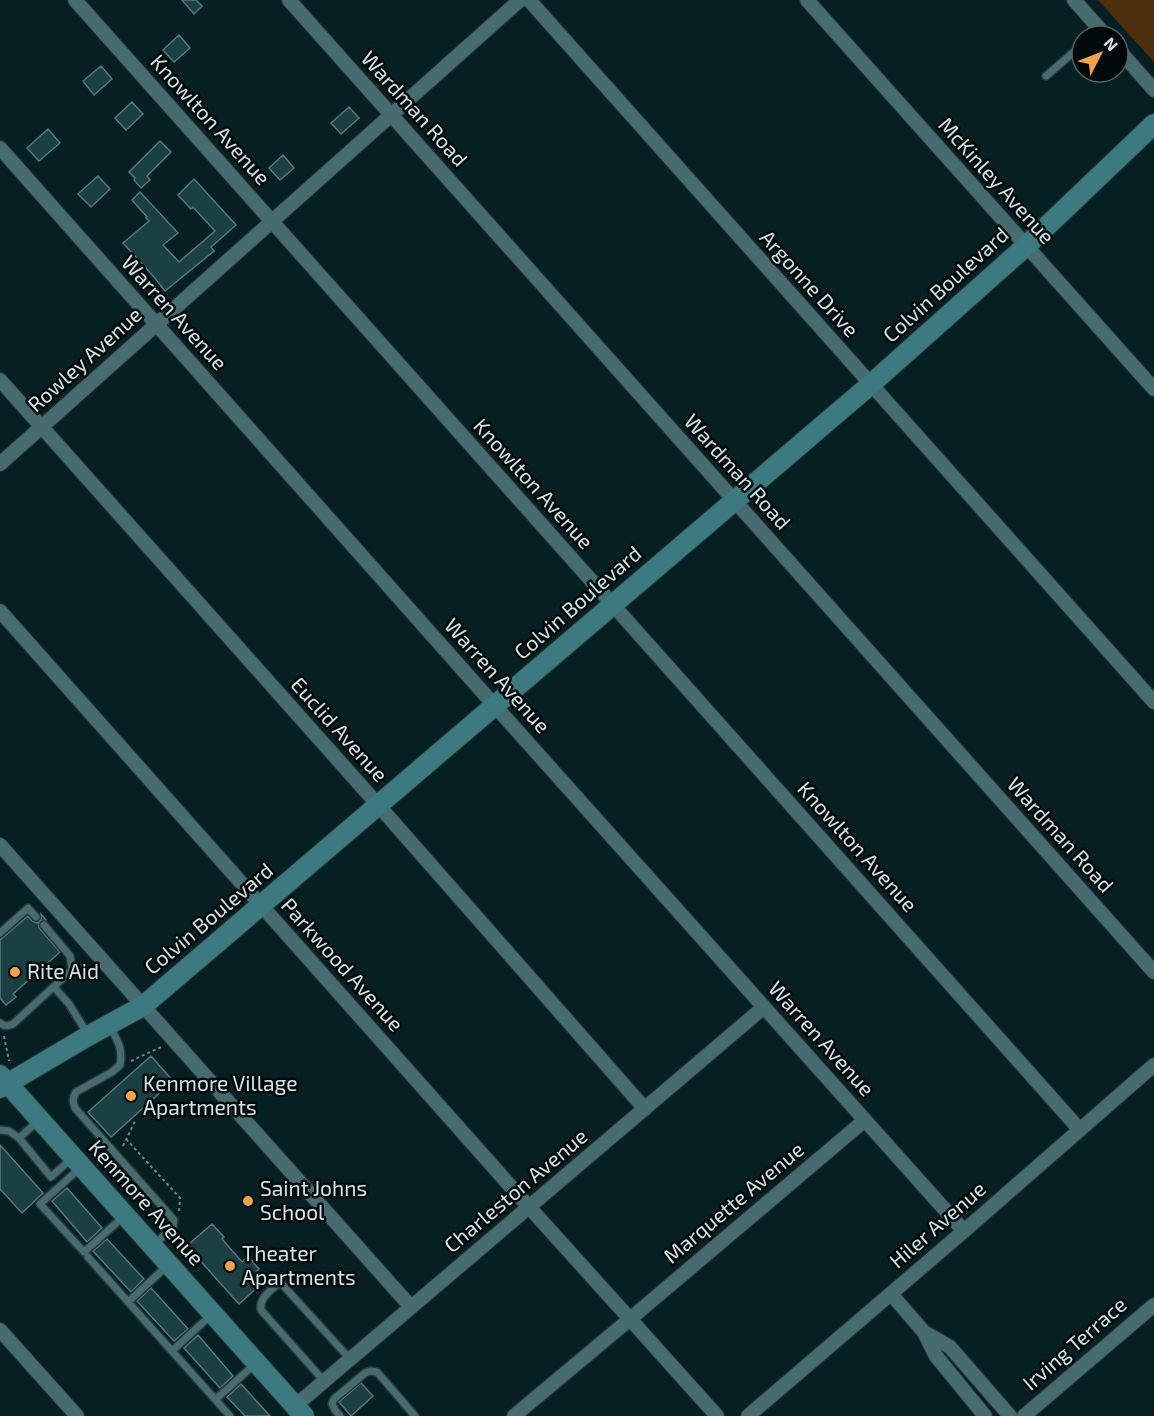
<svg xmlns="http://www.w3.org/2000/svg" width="1154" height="1416" viewBox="0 0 1154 1416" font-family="'Exo 2',sans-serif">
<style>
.green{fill:#4e2f0b}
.building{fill:#1b4044;stroke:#54797d;stroke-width:1.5}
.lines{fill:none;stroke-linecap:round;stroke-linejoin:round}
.lane-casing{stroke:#2a3537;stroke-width:10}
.street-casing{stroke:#2a3537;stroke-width:16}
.secondary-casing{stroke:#2a3537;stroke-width:22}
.path{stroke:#6d8587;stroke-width:2;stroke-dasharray:3 3;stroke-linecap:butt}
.lane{stroke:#466c6f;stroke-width:7}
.street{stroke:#466c6f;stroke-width:14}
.secondary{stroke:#3b7a7f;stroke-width:20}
.poi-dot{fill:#f6a247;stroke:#00090a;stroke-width:2}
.labels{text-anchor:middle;stroke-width:5;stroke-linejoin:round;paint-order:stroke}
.street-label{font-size:21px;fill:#d1e5e7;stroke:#00090a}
.poi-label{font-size:21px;fill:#d1e5e7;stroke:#00090a;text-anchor:start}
</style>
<rect width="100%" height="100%" fill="#042023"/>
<path class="green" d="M1098,0H1154V62Z"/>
<path class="building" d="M182,0H196L202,6L194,14Z
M179,35L190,48L174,62L163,50Z
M101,66L112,79L94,95L83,81Z
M132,102L143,114L126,130L115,118Z
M349,107L359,118L341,134L331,123Z
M48,129L60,143L39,161L27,148Z
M160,141L171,152L147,176L150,180L141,188L134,180L135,178L129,172Z
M283,155L294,168L280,180L269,168Z
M98,176L110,189L91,207L78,194Z
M194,179L236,225L211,247L214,251L165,291L154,277L123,243L149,221L146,218L147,217L132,200L140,192L178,233L163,245L179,262L215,231L193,207L191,209L178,195Z
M41,914L46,920L40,921L39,924V928L60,952L13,994L16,997L6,1005L0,998V940L28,916L32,921L37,923L41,919Z
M151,1056L173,1081L111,1137L88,1112Z
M0,1145L43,1193L22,1213L0,1189Z
M67,1188L102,1228L87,1242L52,1201Z
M212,1224L224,1237L222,1239L242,1262L248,1256L259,1269L253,1275L261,1284L239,1304L196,1256L198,1255L189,1244Z
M107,1239L144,1279L131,1292L93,1251Z
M151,1288L188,1329L174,1341L137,1301Z
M198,1335L233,1376L220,1388L184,1348Z
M361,1383L373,1396L351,1416L339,1402Z
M241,1384L242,1385L270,1416H245L227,1397Z"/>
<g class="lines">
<defs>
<path id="lane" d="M1046,76L1082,45
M0,933L28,908L36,917
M54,987L69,1004L87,1033
M0,1023C5,1027 8,1026 13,1024L72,970L70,956L44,925
M110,1027C118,1041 123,1049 120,1065L112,1072L76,1092C72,1098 73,1102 75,1108L174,1220L173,1227L155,1244
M38,1121L19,1138L51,1177L71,1159
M0,1130L9,1131L19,1138
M80,1168L40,1204L84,1252L123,1217
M88,1257L230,1416
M128,1302L168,1265
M172,1351L212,1314
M324,1381L261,1310C259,1297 272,1290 280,1282L350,1359
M216,1399L256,1363
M340,1416L335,1410L332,1404L334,1399L365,1373L371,1371L377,1372L415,1416"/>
<path id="street" d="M75,0L1080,1130
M289,0L1154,972
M529,0L1154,702
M807,0L1154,389
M1074,0L1106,36
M1118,49L1154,90
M0,148L495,706L964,1231
M0,380L379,806L645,1109
M0,464L520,0
M0,611L529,1207L630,1319L865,1120
M0,845L411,1307
M891,1294L924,1332L936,1356L985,1416
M0,1330L77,1416
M924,1332L950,1347L1010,1416
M295,1406L764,1007
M514,1416L630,1319L717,1416
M748,1416L964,1231L1154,1065
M1024,1416L1154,1305"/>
<path id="secondary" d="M0,1075L304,1416
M0,1088L88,1036L143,1006L870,385L1026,246L1154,124"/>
</defs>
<use href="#lane" class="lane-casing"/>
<use href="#street" class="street-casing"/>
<use href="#secondary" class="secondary-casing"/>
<path class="path" d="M4,1036L9,1061
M131,1061L161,1047
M126,1139L180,1198L179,1212
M123,1146L136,1119"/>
<use href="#lane" class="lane"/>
<use href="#street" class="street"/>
<use href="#secondary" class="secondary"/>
</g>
<g class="poi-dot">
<circle cx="15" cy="972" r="6"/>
<circle cx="131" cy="1096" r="6"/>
<circle cx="248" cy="1201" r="6"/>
<circle cx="230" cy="1266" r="6"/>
</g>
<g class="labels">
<g class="street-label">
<text transform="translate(414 109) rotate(48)" y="7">Wardman Road</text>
<text transform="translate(210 120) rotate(48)" y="7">Knowlton Avenue</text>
<text transform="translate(996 181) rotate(48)" y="7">McKinley Avenue</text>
<text transform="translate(809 284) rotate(48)" y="7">Argonne Drive</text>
<text transform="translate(946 285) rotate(-42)" y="7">Colvin Boulevard</text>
<text transform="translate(174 313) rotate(48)" y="7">Warren Avenue</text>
<text transform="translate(85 360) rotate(-42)" y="7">Rowley Avenue</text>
<text transform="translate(737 472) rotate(48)" y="7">Wardman Road</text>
<text transform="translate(533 484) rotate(48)" y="7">Knowlton Avenue</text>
<text transform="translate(578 603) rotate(-41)" y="7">Colvin Boulevard</text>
<text transform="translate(497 676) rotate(48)" y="7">Warren Avenue</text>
<text transform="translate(339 730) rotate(48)" y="7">Euclid Avenue</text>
<text transform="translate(1060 835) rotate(48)" y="7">Wardman Road</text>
<text transform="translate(857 847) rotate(48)" y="7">Knowlton Avenue</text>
<text transform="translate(209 919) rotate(-40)" y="7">Colvin Boulevard</text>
<text transform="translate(342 965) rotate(48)" y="7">Parkwood Avenue</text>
<text transform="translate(821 1039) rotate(48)" y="7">Warren Avenue</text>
<text transform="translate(516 1191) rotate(-40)" y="7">Charleston Avenue</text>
<text transform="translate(146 1203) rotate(48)" y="7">Kenmore Avenue</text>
<text transform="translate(734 1203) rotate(-40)" y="7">Marquette Avenue</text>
<text transform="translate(938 1225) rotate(-41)" y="7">Hiler Avenue</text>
<text transform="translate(1075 1344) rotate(-41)" y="7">Irving Terrace</text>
</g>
<g class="poi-label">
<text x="27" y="979">Rite Aid</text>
<text x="143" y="1091">Kenmore Village<tspan x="143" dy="24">Apartments</tspan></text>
<text x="260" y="1196">Saint Johns<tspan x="260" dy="24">School</tspan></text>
<text x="242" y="1261">Theater<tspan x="242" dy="24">Apartments</tspan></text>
</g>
</g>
<g transform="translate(1100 54) rotate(48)"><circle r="28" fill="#00090a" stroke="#546162" stroke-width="1.5"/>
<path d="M0-4.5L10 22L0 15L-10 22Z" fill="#f6a247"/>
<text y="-9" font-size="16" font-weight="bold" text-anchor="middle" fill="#d1e5e7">N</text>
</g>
</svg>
